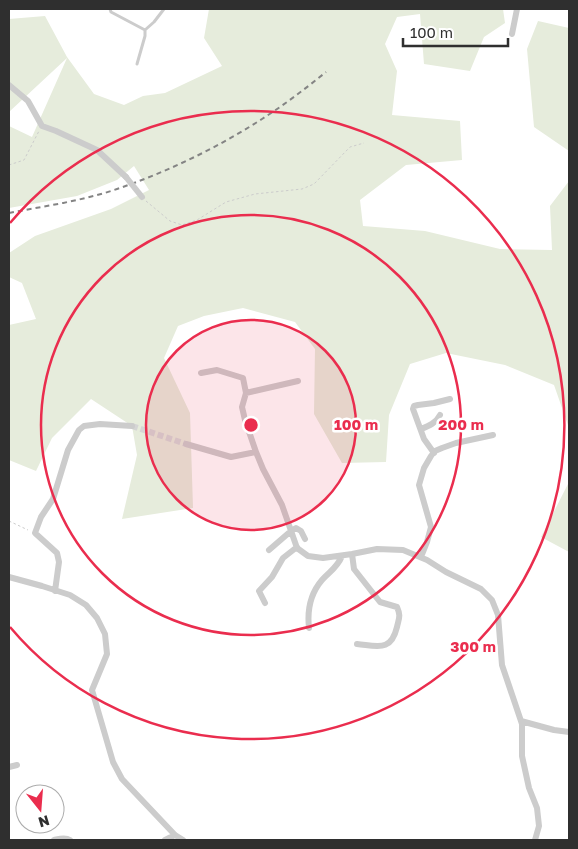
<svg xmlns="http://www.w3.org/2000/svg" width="578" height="849" viewBox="0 0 578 849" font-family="'Golos Text',sans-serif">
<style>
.green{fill:#e6ecdc}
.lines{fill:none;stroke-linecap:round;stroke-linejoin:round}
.minor-tunnel{stroke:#d5d5d5;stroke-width:6;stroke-dasharray:6 3;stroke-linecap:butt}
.path{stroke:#ccc;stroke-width:1;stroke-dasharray:2.5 2.5;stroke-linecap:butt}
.service{stroke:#ccc;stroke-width:3}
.minor{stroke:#ccc;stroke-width:6}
.rail{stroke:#848484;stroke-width:2;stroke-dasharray:5 4;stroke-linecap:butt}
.minor-bridge{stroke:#ccc;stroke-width:6}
.ring{fill:none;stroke:#ea2d4e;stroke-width:2.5}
.centre{fill:#ea2d4e;stroke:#fff;stroke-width:2.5}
.ring-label{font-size:15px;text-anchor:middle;font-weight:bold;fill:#ea2d4e;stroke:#fff;stroke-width:5;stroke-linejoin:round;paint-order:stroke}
</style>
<rect width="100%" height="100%" fill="#fff"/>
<path class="green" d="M209,9H503L505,23L484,37L470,71L424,64L420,14L397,17L385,44L397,71L392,115L460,121L462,160L406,165L360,200L363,226L425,231L500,249L552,250L550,206L569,181V428L554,385L505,365L446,353L410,364L389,415L386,462L342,463L314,414L315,349L295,322L243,308L204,316L178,326L164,358L190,413L193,508L122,519L137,455L132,426L91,399L52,438L36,471L9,460V325L36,319L22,283L9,277V253L35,236L111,209L149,190L134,166L117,180L77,196L9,208V126L32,137L67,58L9,112V19L45,16L67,57L94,94L124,105L143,96L165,93L222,66L204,38Z
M538,21L569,28V151L534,127L527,49Z
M569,482V552L541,537Z"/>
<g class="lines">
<path class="minor-tunnel" d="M132,426L186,444"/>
<path class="path" d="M9,165L24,160L39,131
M146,201L170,221L182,225L197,220L226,202L255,194L302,189L314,184L350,147L364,143
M9,521L28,530"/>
<path class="service" d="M110,9L111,12L145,30V36L137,64
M145,30L154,22L164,9"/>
<path class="minor" d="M512,34L517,9
M9,85L28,101L42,126L56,131L97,150L126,177
M201,373L217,370L243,378L246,393L242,407L245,420L256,452
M246,393L298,381
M421,429C429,426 436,423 440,415
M186,444L231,457L256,452L263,469L282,505L297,548L308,556L323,558L352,554L377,549L403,550L427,560L446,572L481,589L492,600L498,615L502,665L522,724V756L529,788L537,808L539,826L535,840
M434,453L424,439L413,409L414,406L418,405L434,403L450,399
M269,550L291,531L296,528L301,531L305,539
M352,554L354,569L380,602L397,607C401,616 399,618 397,627C391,652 378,646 357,644
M421,557L427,542L431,527L419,485L424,468L431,456L435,451L442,448L456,443L493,435
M9,577L42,586L70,595L86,605L97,618L105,634L107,654L92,690L113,762L122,779L175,835L183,840
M55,591L59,562L57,553L35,533L41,517L53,499L68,450L79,430L84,426L100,424L132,426
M265,603L259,591L272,577L283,558L297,547
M309,628C307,610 310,594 322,580C330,571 337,568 342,556
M521,721L554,730L569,732
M9,767L17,765
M54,840C59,839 65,837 70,840
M165,840L175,835"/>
<path class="rail" d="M9,213C45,206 82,201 117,189C167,172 217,148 262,119C284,105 305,89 326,72"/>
<path class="minor-bridge" d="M126,177L142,197"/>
</g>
<circle cx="251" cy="425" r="105" fill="#ea2d4e" fill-opacity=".12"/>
<g class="ring">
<circle cx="251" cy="425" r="105"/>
<circle cx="251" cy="425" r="210"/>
<path d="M10 223A314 314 0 1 1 10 627"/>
</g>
<circle cx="251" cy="425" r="8" class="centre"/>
<g class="ring-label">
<text x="356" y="430">100 m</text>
<text x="461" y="430">200 m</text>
<text x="473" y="652">300 m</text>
</g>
<rect width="578" height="849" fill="none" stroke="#2f2f2f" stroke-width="20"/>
<g transform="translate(40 809) rotate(163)"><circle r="24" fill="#ffffff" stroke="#acacac"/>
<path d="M0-4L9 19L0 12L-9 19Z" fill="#ea2d4e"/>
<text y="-8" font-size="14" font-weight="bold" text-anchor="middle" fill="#2f2f2f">N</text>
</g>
<path d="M403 38v8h105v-8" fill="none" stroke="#2f2f2f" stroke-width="2.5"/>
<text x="410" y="38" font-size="15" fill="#2f2f2f" stroke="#ffffff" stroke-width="4" paint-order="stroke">100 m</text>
</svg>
